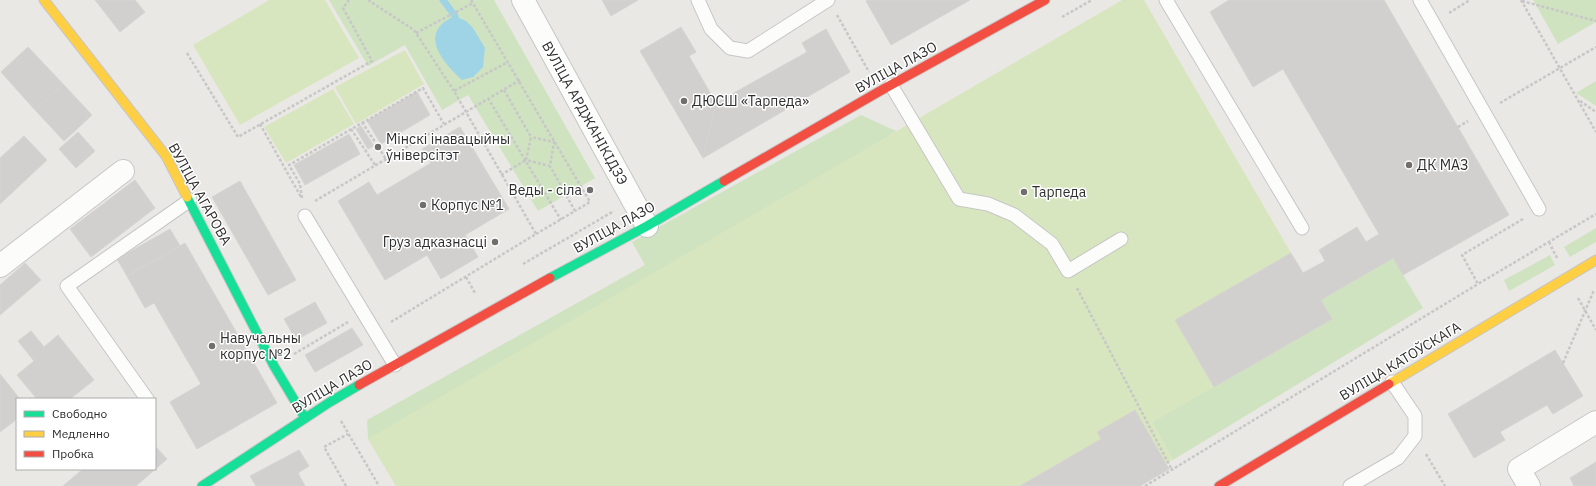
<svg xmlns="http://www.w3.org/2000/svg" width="1596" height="486" viewBox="0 0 1596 486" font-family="'IBM Plex Sans',sans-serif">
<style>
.green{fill:#cfe3c1}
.pitch{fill:#d8e6bf}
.water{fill:#9fd4e6}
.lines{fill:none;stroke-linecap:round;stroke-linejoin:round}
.stream{stroke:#9fd4e6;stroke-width:7}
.building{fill:#d2d0ce;stroke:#d5d4d1}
.lane-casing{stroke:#c7c6c7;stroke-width:15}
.street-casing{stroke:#c7c6c7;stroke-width:24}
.fast-casing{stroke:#c7c6c7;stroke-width:11}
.slow-casing{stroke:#c7c6c7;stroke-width:11}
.jam-casing{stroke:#c7c6c7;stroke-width:11}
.path{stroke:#c7c7c7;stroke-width:2.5;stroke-dasharray:3 2;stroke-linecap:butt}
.lane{stroke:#fcfcfb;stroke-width:13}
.street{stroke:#fcfcfb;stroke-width:22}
.fast{stroke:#16e098;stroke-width:9}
.slow{stroke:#ffcf43;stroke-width:9}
.jam{stroke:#f24e42;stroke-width:9}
.poi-dot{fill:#706f6e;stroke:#fff;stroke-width:1.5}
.labels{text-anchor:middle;stroke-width:3;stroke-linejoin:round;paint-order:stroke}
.street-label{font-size:14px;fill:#2e2e2e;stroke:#fff}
.poi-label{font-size:14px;fill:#2e2e2e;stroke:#fff;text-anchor:start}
</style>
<rect width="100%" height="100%" fill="#eae8e5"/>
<path class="green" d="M329,0H494L595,178L538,211L468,95L442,110L405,45L368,66Z
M1533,0H1596V22L1558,44Z
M1596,81V106L1576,93Z
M861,115L896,131L396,486L368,439L367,420L645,265L632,242Z
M1596,228V242L1570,257L1564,247Z
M1550,255L1555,265L1509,291L1504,280Z
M1393,258L1423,308L1173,460L1152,422L1331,319L1321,300Z"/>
<path class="pitch" d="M269,0H325L359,58L240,125L193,45Z
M1122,0H1144L1291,253L1176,320L1214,387L1152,422L1173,460L1166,463L1169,469L1139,486H396L368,439Z
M405,50L424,84L356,124L335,87Z
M333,89L354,124L286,163L264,127Z"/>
<path class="water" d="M455,16L466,21L473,28L485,48L483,67L473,77L462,80C442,62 417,32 455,16Z"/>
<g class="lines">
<path class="stream" d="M443,0L455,16"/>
</g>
<path class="building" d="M95,0H135L145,12L120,32Z
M602,0H638L611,16Z
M869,0H970L891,45L866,1Z
M1229,0H1384L1509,215L1403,275L1393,258L1321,300L1332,319L1214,387L1175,320L1291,253L1303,273L1325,261L1319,250L1357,227L1366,242L1379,234L1283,69L1253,87L1210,12Z
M681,27L696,52L689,56L716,103L703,158L640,51Z
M826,29L850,72L703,158L716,103L807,52L802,43Z
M28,47L63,84L35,110L1,72Z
M63,84L92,115L64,141L35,110Z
M417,92L430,115L381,144L367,121Z
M361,126L374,146L368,149L356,129Z
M460,127L509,209L465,235L478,257L441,279L427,255L385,280L338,201L369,182L377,195L431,163L422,149Z
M78,132L95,151L76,168L59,149Z
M349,134L360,154L305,185L294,165Z
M24,136L47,160L0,204V158Z
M135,180L155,208L91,257L70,229Z
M240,181L296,280L268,295L212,197Z
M170,229L180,246L127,276L117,259Z
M185,243L277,403L197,449L170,402L201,384L154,303L145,308L127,276Z
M25,263L41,280L0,315V285Z
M315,302L327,323L296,340L284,319Z
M352,328L363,345L315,372L305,355Z
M31,331L44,347L58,335L94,380L70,399H37L17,375L34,361L18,341Z
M1555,350L1583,396L1553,414L1547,405L1500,432L1505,440L1474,458L1448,414Z
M0,374L20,399H17V419L0,432Z
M1135,410L1169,469L1140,486H1020L1101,439L1097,432Z
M155,446L167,459L136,486H63L83,469H155Z
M299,450L309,466L298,473L305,486H256L250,476Z
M1596,462V486H1574L1570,478Z"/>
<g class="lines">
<defs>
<path id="lane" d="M698,0L711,29L730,48L748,51L828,0
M1166,0L1302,228
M1420,0L1539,209
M891,85L959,199L988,204L1014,215L1052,244L1068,271L1121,239
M305,216L395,365
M147,399L67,286L190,200
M1350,486L1398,458L1415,436V416L1392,382"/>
<path id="street" d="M523,0L647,226
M0,266L123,171
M1529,486L1519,469L1596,422"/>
<path id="fast" d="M187,197L274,366L305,418
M550,278L647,226L724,181
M202,486L330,402L359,385"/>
<path id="slow" d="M44,0L166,156L187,197
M1389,384L1596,260"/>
<path id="jam" d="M724,181L880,91L1045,0
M359,385L550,278
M1219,486L1389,384"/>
</defs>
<use href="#lane" class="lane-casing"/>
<use href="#street" class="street-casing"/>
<use href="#fast" class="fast-casing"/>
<use href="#slow" class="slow-casing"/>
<use href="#jam" class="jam-casing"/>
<path class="path" d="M368,0L414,30L454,91
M471,0L590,202L575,211
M1521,0L1596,132
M1522,1L1596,21
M1449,13L1470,0
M837,15L869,72
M1062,17L1092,0
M416,33L473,3
M187,53L238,137L372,61L343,8L349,0
M504,90L531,137L526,160L550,166L554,142L531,137
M488,98L561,220
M1580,101L1596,112
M1500,103L1596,47
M362,122L386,159
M260,124L301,197
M1458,127L1468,121
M351,129L375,165
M501,175L526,160
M302,198L300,184L289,165L423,88L444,124
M315,201L520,80
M1523,219L1462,255L1478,284L1596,214
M536,234L575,211L550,166
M1549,242L1557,258
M523,264L614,211
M466,277L475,293
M1077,288L1172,470
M1578,298L1596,330
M391,322L536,234L454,91L508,62
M294,354L348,322
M1563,363L1594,290
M341,421L379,486
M1426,454L1445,486
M346,486L324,447L348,434
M1145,486L1478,284"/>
<use href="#lane" class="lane"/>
<use href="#street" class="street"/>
<use href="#fast" class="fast"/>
<use href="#slow" class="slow"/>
<use href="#jam" class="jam"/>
</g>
<g class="poi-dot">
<circle cx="684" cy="101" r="4"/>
<circle cx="378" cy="147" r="4"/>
<circle cx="1409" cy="165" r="4"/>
<circle cx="590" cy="190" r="4"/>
<circle cx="1024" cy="192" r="4"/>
<circle cx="423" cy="205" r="4"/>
<circle cx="495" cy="242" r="4"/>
<circle cx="212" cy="346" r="4"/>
</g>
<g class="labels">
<g class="street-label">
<text transform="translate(896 67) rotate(-29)" y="5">ВУЛІЦА ЛАЗО</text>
<text transform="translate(585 113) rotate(61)" y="5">ВУЛІЦА АРДЖАНІКІДЗЭ</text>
<text transform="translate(200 194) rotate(61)" y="5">ВУЛІЦА АГАРОВА</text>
<text transform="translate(614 227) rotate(-29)" y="5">ВУЛІЦА ЛАЗО</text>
<text transform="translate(1400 361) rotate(-31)" y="5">ВУЛІЦА КАТОЎСКАГА</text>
<text transform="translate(332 386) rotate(-31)" y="5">ВУЛІЦА ЛАЗО</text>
</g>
<g class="poi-label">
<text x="692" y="106">ДЮСШ «Тарпеда»</text>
<text x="386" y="144">Мінскі інавацыйны<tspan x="386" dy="16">ўніверсітэт</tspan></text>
<text x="1417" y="170">ДК МАЗ</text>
<text x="582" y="195" text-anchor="end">Веды - сіла</text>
<text x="1032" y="197">Тарпеда</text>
<text x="431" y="210">Корпус №1</text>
<text x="487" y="247" text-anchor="end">Груз адказнасці</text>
<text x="220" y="343">Навучальны<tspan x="220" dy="16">корпус №2</tspan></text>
</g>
</g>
<rect x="16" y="398" width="140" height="72" fill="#ffffff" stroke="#ababab"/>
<rect x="24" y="411" width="20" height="6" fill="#16e098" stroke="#ababab"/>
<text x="52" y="418" font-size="12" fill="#2e2e2e">Свободно</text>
<rect x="24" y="431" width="20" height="6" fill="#ffcf43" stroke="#ababab"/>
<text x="52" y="438" font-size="12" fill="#2e2e2e">Медленно</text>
<rect x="24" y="451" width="20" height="6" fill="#f24e42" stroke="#ababab"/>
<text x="52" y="458" font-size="12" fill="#2e2e2e">Пробка</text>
</svg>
